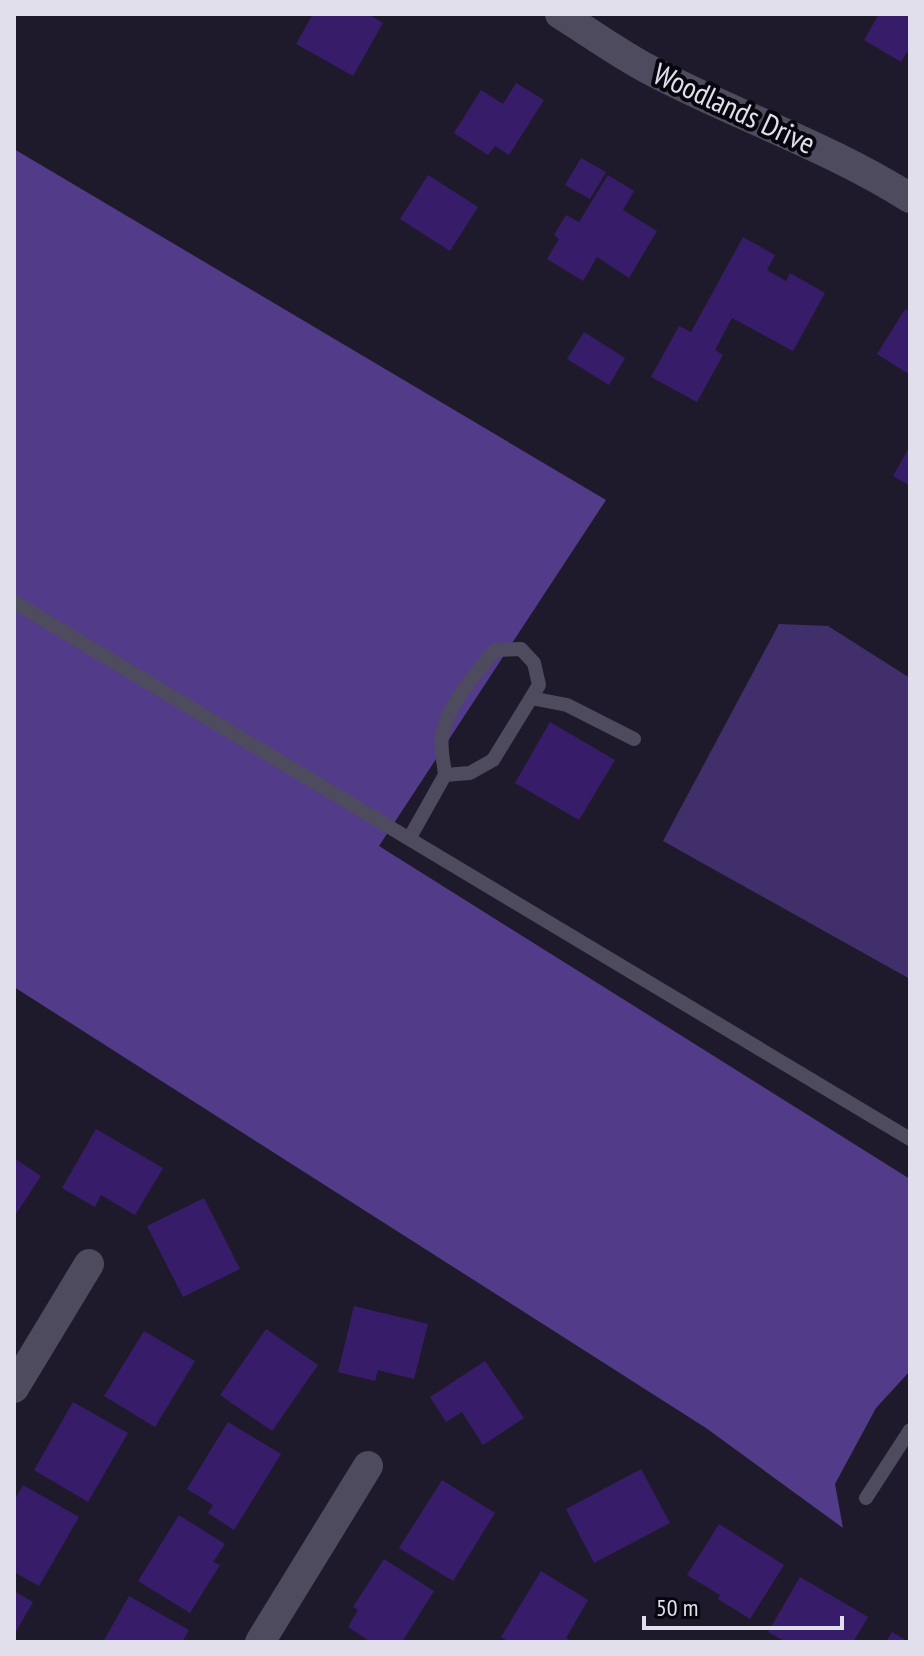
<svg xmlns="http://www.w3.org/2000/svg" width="924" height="1656" viewBox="0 0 924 1656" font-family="'PT Sans Narrow',sans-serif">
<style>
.green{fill:#402f6b}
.forest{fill:#523b88}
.building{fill:#371d69}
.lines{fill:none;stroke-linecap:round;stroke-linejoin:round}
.lane{stroke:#4f4b5f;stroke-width:14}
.street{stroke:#4f4b5f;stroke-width:30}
.labels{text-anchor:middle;stroke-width:8;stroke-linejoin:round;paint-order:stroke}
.street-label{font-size:30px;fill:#e1dfeb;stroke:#08060d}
</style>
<rect width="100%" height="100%" fill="#1e1a2b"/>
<path class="green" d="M779,624L828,626L910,678V979L663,841Z"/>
<path class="forest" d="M14,149L606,500L379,846L910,1179V1371L876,1408L835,1484L843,1528L706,1428L14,987Z"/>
<path class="building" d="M313,14H368L383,23L353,76L296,44Z
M879,14H910V47L901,62L864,40Z
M516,83L544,100L509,155L495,146L488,155L454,133L481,90L503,104Z
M581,158L606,172L590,199L565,185Z
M428,175L478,207L450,251L400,219Z
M608,175L634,191L623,210L657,231L629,278L597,257L583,281L547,259L559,239L554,235L566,215L579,222Z
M743,237L775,255L767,270L786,281L790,273L825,293L793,351L732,318L715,350L723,355L697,402L651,377L679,326L691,332Z
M905,309L910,312V375L877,354Z
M584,332L625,358L609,385L567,359Z
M910,446V486L893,476Z
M550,722L615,760L579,820L515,783Z
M96,1129L163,1168L135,1215L101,1195L95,1207L62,1188Z
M14,1158L41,1176L14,1217Z
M204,1198L240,1269L183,1297L147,1226Z
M354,1306L428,1324L414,1379L378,1370L375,1381L338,1372Z
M266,1329L318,1365L272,1431L220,1395Z
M144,1331L195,1361L155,1427L104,1396Z
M485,1361L524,1418L483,1445L462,1412L446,1422L430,1397Z
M73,1402L128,1433L88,1502L34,1470Z
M228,1422L281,1454L234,1530L208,1513L213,1505L187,1489Z
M641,1469L670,1523L594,1563L566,1509Z
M442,1480L495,1513L453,1581L399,1548Z
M23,1485L79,1517L39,1586L14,1572V1501Z
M179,1515L225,1544L213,1562L220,1565L190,1613L138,1581Z
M719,1524L784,1565L750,1619L718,1599L720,1595L687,1575Z
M384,1559L434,1591L402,1642H371L348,1627L358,1610L353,1607Z
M541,1571L588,1600L566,1638L572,1642H509L501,1637Z
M800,1577L868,1617L853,1642H786L768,1632Z
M14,1591L33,1602L14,1635Z
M129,1596L189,1630L182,1642H103Z
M892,1632L909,1642H886Z"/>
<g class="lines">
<path class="lane" d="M14,602L910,1139
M531,698L567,705L634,739
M409,839L445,775L470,773L493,760L539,685L534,663L521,649L495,650C475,675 447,704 442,737C440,748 444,763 445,775
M866,1498L910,1430"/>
<path class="street" d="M560,14C589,32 618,53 648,69C734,115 828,146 910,198
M14,1388L89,1264
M260,1642L368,1466"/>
</g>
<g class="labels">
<g class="street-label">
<text transform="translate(734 109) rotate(25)" y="10">Woodlands Drive</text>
</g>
</g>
<rect width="924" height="1656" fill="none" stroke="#e1dfeb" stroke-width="32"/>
<path d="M644 1616v12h198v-12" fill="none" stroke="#e1dfeb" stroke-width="4"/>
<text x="656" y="1616" font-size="24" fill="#e1dfeb" stroke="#08060d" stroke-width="6" paint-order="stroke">50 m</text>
</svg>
